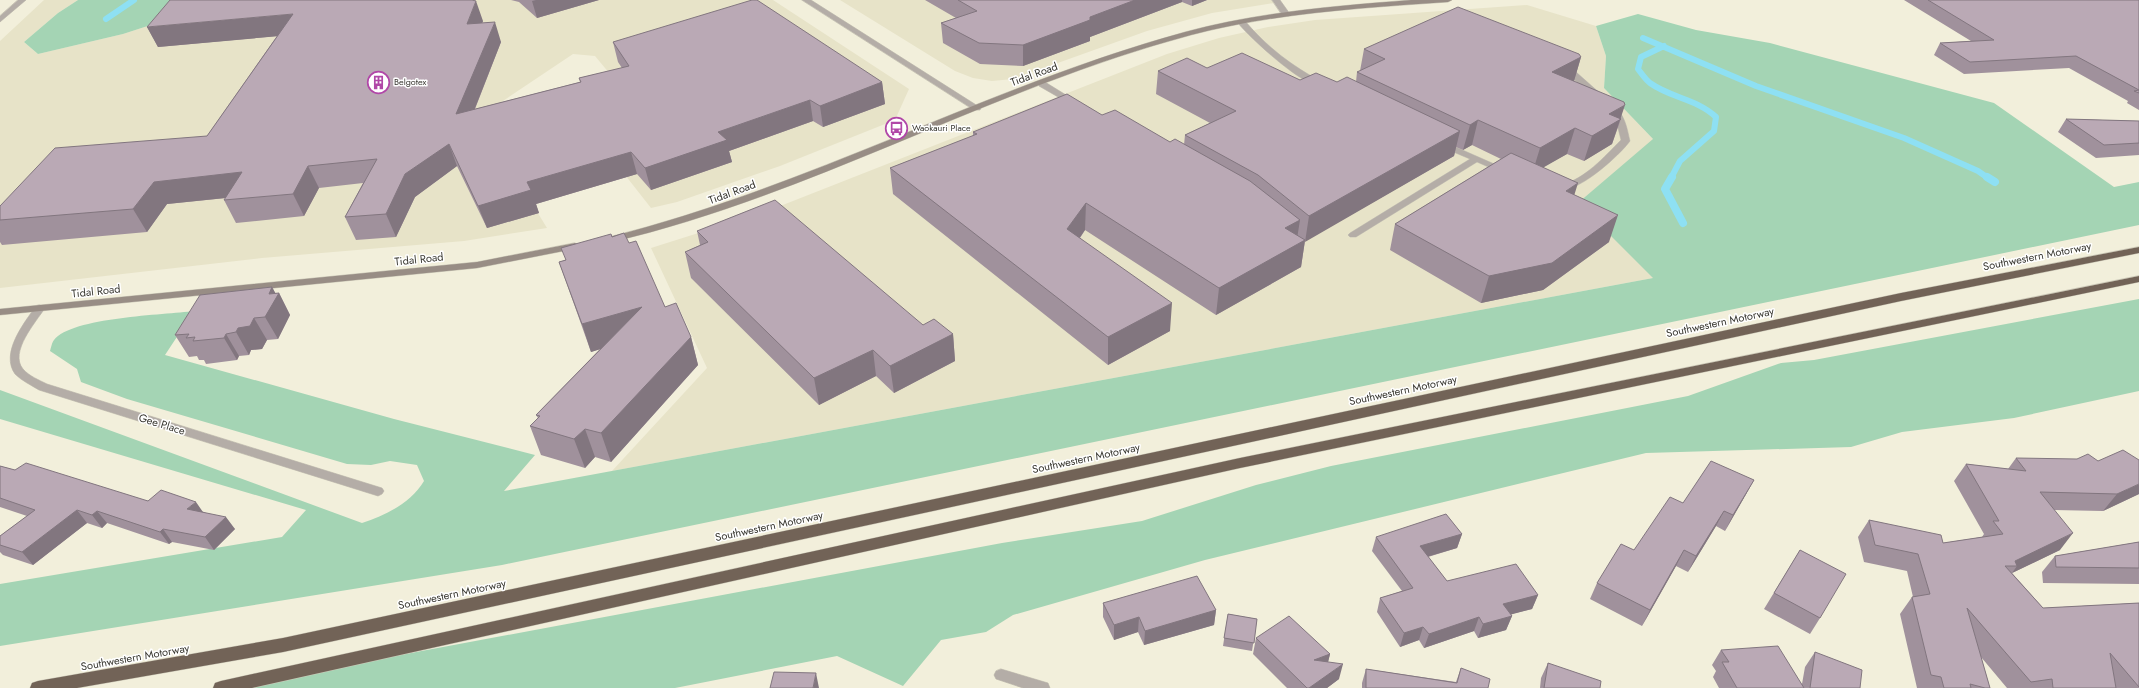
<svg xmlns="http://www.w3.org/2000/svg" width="2139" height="688" viewBox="0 0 2139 688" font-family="Jost,sans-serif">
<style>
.built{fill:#e7e3c8}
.green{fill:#a4d4b4}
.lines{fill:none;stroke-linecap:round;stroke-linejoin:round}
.stream-far1{stroke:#8ee0f3;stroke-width:6}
.stream{stroke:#8ee0f3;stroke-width:8}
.service-casing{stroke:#cdcab9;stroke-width:1}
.minor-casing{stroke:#cdcab9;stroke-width:1}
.secondary-casing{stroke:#cdcab9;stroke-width:1}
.motorway-casing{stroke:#cdcab9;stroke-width:1}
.service{fill:#b4ada7;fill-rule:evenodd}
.minor{fill:#b4ada7;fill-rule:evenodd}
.secondary{fill:#988d85;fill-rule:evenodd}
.motorway{fill:#726357;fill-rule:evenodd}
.wall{fill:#a0919c}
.shaded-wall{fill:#82767f}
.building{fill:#baa9b5;stroke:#82767f}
.labels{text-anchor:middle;stroke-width:3;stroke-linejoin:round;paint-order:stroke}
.far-poi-label{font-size:9px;fill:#37362f;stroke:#fff;text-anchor:start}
.street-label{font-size:11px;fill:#37362f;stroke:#fff}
</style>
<rect width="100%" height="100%" fill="#f2efdb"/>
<path class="built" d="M44,0H78L58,13L24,42L38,54L123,34L160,22L181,0H773L909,89L895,120L780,166L677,202L651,208L567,101L620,86L595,56L573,54L479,117L547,228L464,241L262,258L0,288V41Z
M840,0H1273L1274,3L1212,13L1147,31L1013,79L992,81L973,78L955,71Z
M1527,5L1596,26L1606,56L1604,88L1653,139V278L612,471L707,368L651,248L765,212L1167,54L1219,38L1268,27L1315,20Z"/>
<path class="green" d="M78,0H181L160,22L123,34L38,54L24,42L58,13Z
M1638,14L1696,30L1770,43L1994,103L2114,187L2139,182V225L502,565L0,646V584L282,537L306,510L0,419V390L362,523C386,515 411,503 424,481L417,465L390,461L371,465L347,464L127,399L81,382L77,369L50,351C51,348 52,342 54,340C72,317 164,315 194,311L165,355L394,419L535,455L504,491L1653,278L1578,203L1653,139L1604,88L1606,56L1596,26Z
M2139,299V391L2014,418L1902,432L1851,447L1646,453L1205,560L1013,615L986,632L941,640L903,686L837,656L675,688H223L1002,543L1142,521L1256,485L1331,466L1688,396L1781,363L1814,360Z"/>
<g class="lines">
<path class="stream-far1" d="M106,19L134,0
M1643,38L1756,86L1904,138L1978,171L1988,178
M1664,46L1641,57L1638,69C1642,74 1645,79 1650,83C1671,98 1697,99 1716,117L1714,131L1680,161L1671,178"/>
<path class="stream" d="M1672,177L1665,189L1683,223
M1987,177L1995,182"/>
<defs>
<path id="service" d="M1272,0H1280L1290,14L1289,16H1283Z
M1239,21H1245C1267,47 1292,66 1322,82V86C1305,89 1249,37 1238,23Z
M1561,64H1567L1602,95V99H1596L1561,68Z
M1039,82H1045L1079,103L1078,105H1072L1039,86Z
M1611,106C1625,111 1627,129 1630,141C1620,155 1578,193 1561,189V185C1585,179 1604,157 1621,140L1616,120L1607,109Z
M1442,141L1508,170L1503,173L1500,172L1477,162L1356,237H1350L1348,235L1350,233L1470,159L1439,146L1438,144Z"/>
<path id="minor" d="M18,0H26L0,22V16Z
M802,0H811L981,108L980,110H974Z
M40,305L45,308C36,322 9,352 23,369C29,376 39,380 47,384L382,488L384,491L382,494L378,496L39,390C31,385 22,381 15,374C0,353 24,323 36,306Z
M1001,669L1048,683L1050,688H1023L996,679L994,675L996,671Z"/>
<path id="secondary" d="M1411,0H1452L1448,2C1362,8 1275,13 1191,35C992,88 812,195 612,242L607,239L609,237C807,188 988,86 1185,32C1259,12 1335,6 1411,0Z
M575,243L580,246L579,248L477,268L0,315V309L477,262Z"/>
<path id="motorway" d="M2139,247V253L1901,301L283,652L77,688H30L32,683L38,681L283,638L1901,293Z
M2139,276V282L1240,468L252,688H213L215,683L221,681L1240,458Z"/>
</defs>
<use href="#service" class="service-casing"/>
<use href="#minor" class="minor-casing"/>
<use href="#secondary" class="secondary-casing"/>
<use href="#motorway" class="motorway-casing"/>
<use href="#service" class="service"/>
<use href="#minor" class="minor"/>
<use href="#secondary" class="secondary"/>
<use href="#motorway" class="motorway"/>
</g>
<path class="wall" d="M511,0H599L537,18L519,2Z
M925,0H1207L1192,6L1182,2L1090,37V41L1023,66L980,64L943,43L941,23L956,18Z
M1904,0H2139V110L2127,103L2128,101L2069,68L1964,74L1934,55L1940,43L1971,41Z
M483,21L482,23L501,42L475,109L580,82L579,78L622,68L618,62L613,42L882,82L885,104L823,127L813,121L729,151L732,162L651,190L637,174L536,204L539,213L487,228L457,166L415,197L396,237L356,240L345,217L363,183L319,188L304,216L236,223L224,200L226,198L167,204L147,232L2,245L0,242V206L207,136L277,36L158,47L147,27Z
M1364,49L1581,57L1574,81L1621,119L1612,144L1584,161L1567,154L1543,167L1574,195L1609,242L1543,290L1481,303L1390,250L1395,224L1501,159L1472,145L1463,150L1456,147L1454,156L1305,241L1301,267L1216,315L1085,230L1080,238L1170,331L1108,365L893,194L890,168L973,136V132L1102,115L1170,142L1184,145L1185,135L1210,123L1156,94L1158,71L1207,68L1300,80L1337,82H1356L1357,72L1360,71Z
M2066,119L2139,121V155L2096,158L2058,132Z
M697,231L923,325L953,334L955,361L894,393L876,376L819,405L691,278L685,252L700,245Z
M612,237L629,243L665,307L691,337L698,365L611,462L595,457L585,468L541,455L530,426L538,418L536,415L600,349L591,352L559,262L565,260Z
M272,287L275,293H279L290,315L278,339L267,340L262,349L251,350L249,355L239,356L237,360L206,364L204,360H199L197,356L189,357L175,335Z
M2016,458L2139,494L2103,511L2054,510L2060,550L2012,573L2043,608L2139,603V688H2007L1981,657L1990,688H1917L1900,614L1912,597H1913L1907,571L1864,562L1858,537L1869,520L1943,543L1982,537L1984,534L1954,481L1966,464L2008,469Z
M0,466L15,470L148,501L204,512L235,529L214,550L172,542L169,544L107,523L102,528L87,523L33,565L3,555L0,552V536L27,516L0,507Z
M1754,480L1745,496L1725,531L1716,526L1688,572L1676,566L1642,626L1590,599L1597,583L1634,550L1683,503Z
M1462,534L1457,548L1428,557L1447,581L1538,595L1532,609L1511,614L1512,616L1506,630L1478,638L1474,631L1424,648L1419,640L1400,647L1377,612L1380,598L1402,591L1372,551L1376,537Z
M2139,542V584L2043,583L2042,572L2055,556Z
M1800,550L1820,618L1810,634L1764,609Z
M1103,603L1216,610L1214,625L1144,645L1138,632L1114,640L1103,617Z
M1228,614L1257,619L1252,651L1223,646Z
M1256,638L1330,654L1328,662L1339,679L1327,688H1287L1253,654Z
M1721,650L1802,684L1805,667L1815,652L1860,688H1719L1713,677L1716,671L1712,665Z
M1548,663L1600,688H1540L1541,678Z
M1461,668L1488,688H1362V683L1366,669L1456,682Z"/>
<path class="shaded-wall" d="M536,0H599L537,18L532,1Z
M1135,0H1182V2L1090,37V41L1023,66V45L1090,17Z
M1192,0H1207L1192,6Z
M476,1L483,21L474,44L467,24Z
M293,14L302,34L158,47L147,27Z
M495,22L501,42L464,136L456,114Z
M1581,57L1574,81L1545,97L1552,72Z
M882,82L885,104L823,127L820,106Z
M810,100L813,121L729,151L732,162L651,190L645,168L718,132Z
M1625,105L1612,144L1584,161L1592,136L1609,114Z
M1478,120L1472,145L1463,150L1470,125Z
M1575,128L1567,154L1532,174L1540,148Z
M1460,131L1454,156L1305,242L1309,216Z
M449,144L457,166L415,197L396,237L386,214L405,174Z
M631,152L637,174L536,204L539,213L487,228L478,206L527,182Z
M308,166L319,188L304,216L293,194Z
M242,172L254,195L167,204L147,232L133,209L154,182Z
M1578,183L1570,209L1566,191Z
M1086,203L1085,230L1067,256V229Z
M1618,215L1609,242L1543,290L1481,303L1489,276Z
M1300,220L1296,245L1305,240L1301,267L1216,315L1219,288L1285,228Z
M272,287L277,296L279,293L290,315L278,339L265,317L269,294Z
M1172,303L1170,331L1108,365V337Z
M642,307L650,334L591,352L582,324Z
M254,318L267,340L262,349L251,350L249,355L236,332L238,328Z
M226,334L239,356L237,360L224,338Z
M953,334L955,361L894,393L890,366Z
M691,337L698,365L611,462L601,433Z
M873,350L876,376L819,405L814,378Z
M585,429L595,457L585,468L574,439Z
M1754,480L1745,496L1725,531L1733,515Z
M2139,484V494L2103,511L2117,494Z
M196,502L205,515L187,509Z
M77,510L87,523L33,565L22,552Z
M97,511L107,523L102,528L92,515Z
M1724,511L1716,526L1688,572L1696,556Z
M226,517L235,529L214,550L205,537Z
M163,529L172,542L169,544L160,532Z
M2073,533L2060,550L2012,573L2017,566L2015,561Z
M1462,534L1457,548L1416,560L1420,546Z
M1684,550L1676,566L1642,626L1650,610Z
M1538,595L1532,609L1498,618L1503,604Z
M1216,610L1214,625L1144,645L1145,631Z
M1512,616L1506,630L1478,638L1483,624Z
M1139,617L1138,632L1114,640V625Z
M1479,617L1474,631L1424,648L1429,634Z
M1423,627L1419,640L1400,647L1404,633Z
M1330,654L1326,670L1314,660Z
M1343,664L1339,679L1327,688H1309Z
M816,673L819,688H813Z"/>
<path class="building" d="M170,0H472L476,1L467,24L495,22L456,114L581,82L579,78L629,66L613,42L752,0H757L882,82L820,106L810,100L718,132L727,140L645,168L631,152L527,182L531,190L478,206L449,144L405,174L386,214L345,217L377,159L308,166L293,194L224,200L242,172L154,182L133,209L0,220V206L55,148L207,136L293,14L147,27Z
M958,0H1135L1090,17V20L1023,45L979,43L941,23L977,11Z
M1928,0H2139V93L2134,91L2139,90L2076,56L1970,62L1940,43L1994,40Z
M1458,7L1579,54L1581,57L1552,72L1624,102L1625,105L1609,114L1621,119L1592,136L1575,128L1540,148L1478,120L1470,125L1357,72L1385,59L1364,49Z
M1242,53L1300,80L1316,73L1337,82L1347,77L1460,131L1309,216L1258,175L1185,135L1236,111L1158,71L1187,58L1207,68Z
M1067,94L1102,115L1115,110L1170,142L1175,139L1250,181L1300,220L1285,228L1305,240L1219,288L1086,203L1067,229L1172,303L1108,337L890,168L977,134L973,132Z
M2066,119L2139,121V143L2104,145Z
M1511,153L1578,183L1566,191L1618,215L1552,263L1489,276L1395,224Z
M775,200L923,325L934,319L953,334L890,366L873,350L814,378L685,252L708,242L697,231Z
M624,233L629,243L636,241L665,307L676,303L691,337L601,433L585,429L574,439L530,426L540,416L536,415L642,307L582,324L559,262L566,260L561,248L611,234L612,237Z
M272,287L269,294L279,293L265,317L254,318L250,326L238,328L236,332L226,334L224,338L193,341L195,337L186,338L189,334L175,335L200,295Z
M2123,450L2139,460V484L2117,494L2040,492L2073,533L2015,561L2017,566H2005L2043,608L2139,603V687L2110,653L2116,688H2053L2052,679L2031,682L1967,608L1990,688H1985L1970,684L1971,688H1944L1941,677L1931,675L1912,597L1930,594L1918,554L1875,545L1869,520L1941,535L1943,543L2003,534L1993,521H1999L1966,464L2026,471L2016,458L2077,459L2088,454L2098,461Z
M1711,461L1754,480L1733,515L1724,511L1696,556L1684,550L1650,610L1597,583L1621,544L1634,550L1670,497L1683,503Z
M26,463L148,501L161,490L196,502L187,509L226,517L205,537L163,529L160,532L97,511L92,515L77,510L22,552L0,545V536L35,510L0,498V466L15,470Z
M1446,514L1462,534L1420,546L1447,581L1516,564L1538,595L1503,604L1512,616L1483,624L1479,617L1429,634L1423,627L1404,633L1380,598L1413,588L1376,537Z
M2139,542V568L2056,567L2055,556Z
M1800,550L1846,574L1820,618L1774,593Z
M1197,576L1216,610L1145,631L1139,617L1114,625L1103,603Z
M1228,614L1257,619L1254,643L1224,638Z
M1289,616L1330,654L1314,660L1343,664L1309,688H1307L1256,638Z
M1778,646L1804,688H1737L1722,662H1729L1721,650Z
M1815,652L1862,670L1860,688H1810Z
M1548,663L1601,681L1600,688H1544Z
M1461,668L1490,679L1488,688H1366V669L1457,683Z
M774,672L816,673L813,688H770Z"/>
<defs>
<symbol id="building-ring" viewBox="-11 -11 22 22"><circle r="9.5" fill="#fff" stroke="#b147a8" stroke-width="1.5"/><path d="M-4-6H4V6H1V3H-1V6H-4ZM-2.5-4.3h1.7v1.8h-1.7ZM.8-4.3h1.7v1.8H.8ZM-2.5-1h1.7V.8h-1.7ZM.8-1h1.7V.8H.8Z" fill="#b147a8"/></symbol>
<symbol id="bus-ring" viewBox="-11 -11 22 22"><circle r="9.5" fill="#fff" stroke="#b147a8" stroke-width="1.5"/><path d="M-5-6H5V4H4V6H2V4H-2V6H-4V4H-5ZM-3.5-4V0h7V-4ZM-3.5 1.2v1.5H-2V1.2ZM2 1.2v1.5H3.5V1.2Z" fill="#b147a8"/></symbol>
</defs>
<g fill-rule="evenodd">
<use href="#building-ring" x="366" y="70" width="25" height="25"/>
<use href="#bus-ring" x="884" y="116" width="25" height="25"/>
</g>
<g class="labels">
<g class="far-poi-label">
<text x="394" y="85">Belgotex</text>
<text x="912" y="131">Waokauri Place</text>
</g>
<g class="street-label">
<text transform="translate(1034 74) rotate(-20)" y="4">Tidal Road</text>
<text transform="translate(732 192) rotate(-20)" y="4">Tidal Road</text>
<text transform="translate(2037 256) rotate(-11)" y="4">Southwestern Motorway</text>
<text transform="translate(419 259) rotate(-6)" y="4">Tidal Road</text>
<text transform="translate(96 291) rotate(-6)" y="4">Tidal Road</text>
<text transform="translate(1720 322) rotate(-12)" y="4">Southwestern Motorway</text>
<text transform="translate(1403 390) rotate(-12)" y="4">Southwestern Motorway</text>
<text transform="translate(162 424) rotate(17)" y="4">Gee Place</text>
<text transform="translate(1086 458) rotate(-12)" y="4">Southwestern Motorway</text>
<text transform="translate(769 526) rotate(-12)" y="4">Southwestern Motorway</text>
<text transform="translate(452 594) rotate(-12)" y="4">Southwestern Motorway</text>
<text transform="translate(135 657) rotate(-10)" y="4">Southwestern Motorway</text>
</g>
</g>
</svg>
